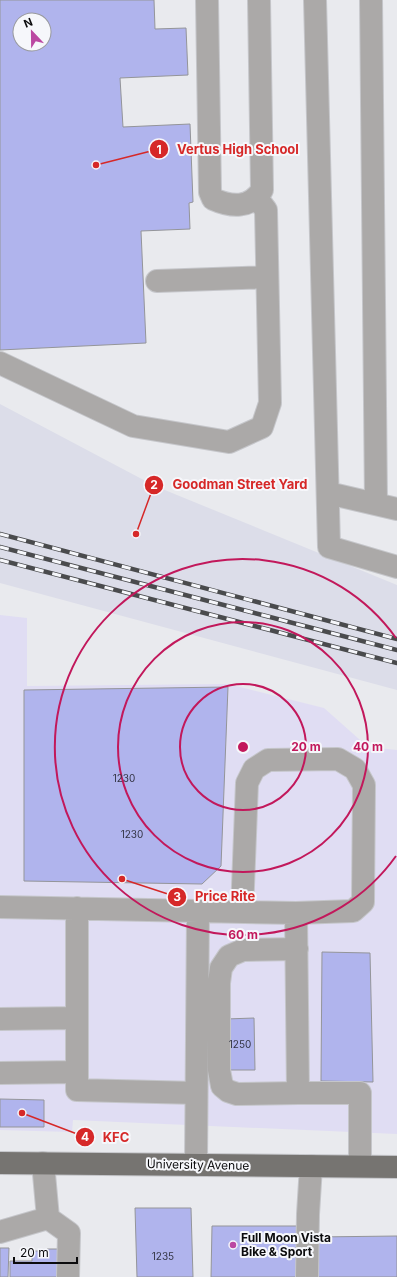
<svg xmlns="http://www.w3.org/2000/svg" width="397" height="1277" viewBox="0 0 397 1277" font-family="Inter,sans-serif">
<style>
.commercial{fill:#e0ddf3}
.built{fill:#dcdde9}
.building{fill:#b0b4ed;stroke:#949599;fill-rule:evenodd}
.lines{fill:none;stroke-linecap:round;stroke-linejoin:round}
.minor-casing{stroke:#c5c6ca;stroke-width:24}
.major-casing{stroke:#c5c6ca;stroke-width:24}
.minor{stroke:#aba9a8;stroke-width:22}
.major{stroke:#767471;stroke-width:22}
.rail-casing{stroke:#4a4b4d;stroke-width:4.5}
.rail{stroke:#f6f7fb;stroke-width:3;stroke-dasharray:9;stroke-linecap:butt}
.ring{fill:none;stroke:#c2185b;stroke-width:2}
.poi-dot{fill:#bb48a2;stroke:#f6f7fb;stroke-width:1.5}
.labels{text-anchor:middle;stroke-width:4;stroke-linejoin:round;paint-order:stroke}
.number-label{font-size:10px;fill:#343545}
.street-label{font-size:12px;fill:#0b0b0d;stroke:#f6f7fb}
.poi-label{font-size:12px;font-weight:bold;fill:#0b0b0d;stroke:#f6f7fb;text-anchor:start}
.centre{fill:#c2185b;stroke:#f6f7fb;stroke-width:2}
.ring-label{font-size:12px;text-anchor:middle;font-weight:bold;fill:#c2185b;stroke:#f6f7fb;stroke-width:4;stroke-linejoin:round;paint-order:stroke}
.leader{fill:none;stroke:#d62828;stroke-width:1.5}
.callout-dot{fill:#d62828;stroke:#f6f7fb;stroke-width:1.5}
.mark-label{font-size:12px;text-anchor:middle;font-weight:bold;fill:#fff}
.callout-label{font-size:13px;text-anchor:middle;font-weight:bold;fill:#d62828;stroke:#f6f7fb;stroke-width:4;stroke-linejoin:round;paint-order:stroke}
</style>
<rect width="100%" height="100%" fill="#e9eaee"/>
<path class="commercial" d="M0,615L27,618V686L228,684L324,708L368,747L397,750V1134L73,1120L72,1132L0,1130Z"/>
<path class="built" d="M0,404L155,486L397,585V690L0,583Z"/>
<path class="building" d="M0,0H154L155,29L186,28L188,75L120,78L123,127L190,124L193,202L189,203L190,229L141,231L146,343L0,350ZM20,20H44V44H20Z
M228,687L221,866L202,884L24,881V690Z
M322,952L370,953L373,1082L321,1081Z
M254,1018L255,1070H225L226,1019Z
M0,1099L44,1100V1127H0Z
M135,1208H191L193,1277H137Z
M212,1226H297V1277H211Z
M397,1236V1277H315V1237Z
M0,1248H9L8,1277H0Z
M47,1249H66V1277H10V1261H32V1251H47Z"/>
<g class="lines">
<defs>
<path id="minor" d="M207,0L210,192L213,199C231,207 250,209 262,190L259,0
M315,0L329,547L397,567
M371,0L376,504
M157,281L267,277
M0,363L133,426L229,442L262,427L270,403L266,210L257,198
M328,493L397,509
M0,907L198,911L196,1165
M77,908V1018
M198,911L296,913L298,1093H360V1166
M242,912L247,783L254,769L268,760L338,759L355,769L364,785L363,902L353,911L296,913
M297,949L243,950L229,956L221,968L219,983V1070L222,1086L228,1091L237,1094L298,1093
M0,1019L77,1018V1090L196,1093
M0,1073L77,1072
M43,1163L48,1218L69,1233L68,1277
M0,1232L48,1218
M307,1277L308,1214L311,1166"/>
<path id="major" d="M0,1163L397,1167"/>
</defs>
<use href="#minor" class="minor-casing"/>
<use href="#major" class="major-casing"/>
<use href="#minor" class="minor"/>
<use href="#major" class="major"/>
<defs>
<path id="rail" d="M0,534L397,639
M0,547L397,650
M0,560L397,663"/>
</defs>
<use href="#rail" class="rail-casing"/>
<use href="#rail" class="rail"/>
</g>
<g class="ring">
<circle cx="243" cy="747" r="63"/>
<circle cx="243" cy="747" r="125"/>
<path d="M396 856A188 188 0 1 1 396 638"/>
</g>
<circle class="poi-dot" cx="233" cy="1245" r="4"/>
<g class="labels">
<g class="number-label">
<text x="124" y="782">1230</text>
<text x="132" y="838">1230</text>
<text x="240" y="1048">1250</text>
<text x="163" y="1260">1235</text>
</g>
<g class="street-label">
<text transform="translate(198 1165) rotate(1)" y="4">University Avenue</text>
</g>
<g class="poi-label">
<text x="241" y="1242">Full Moon Vista<tspan x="241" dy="14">Bike &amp; Sport</tspan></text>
</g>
</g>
<circle cx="243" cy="747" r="6" class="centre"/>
<g class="ring-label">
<text x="306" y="751">20 m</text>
<text x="368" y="751">40 m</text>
<text x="243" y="939">60 m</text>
</g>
<path class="leader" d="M96 165L159 149M136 534L154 485M122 879L177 897M22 1113L85 1137"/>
<g class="callout-dot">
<circle cx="96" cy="165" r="4"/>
<circle cx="136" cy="534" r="4"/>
<circle cx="122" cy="879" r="4"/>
<circle cx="22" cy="1113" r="4"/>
<circle cx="159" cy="149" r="10"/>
<circle cx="154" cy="485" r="10"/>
<circle cx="177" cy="897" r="10"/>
<circle cx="85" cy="1137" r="10"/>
</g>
<g class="mark-label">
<text x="159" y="154">1</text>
<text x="154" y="489">2</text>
<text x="177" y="901">3</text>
<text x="85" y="1141">4</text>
</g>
<g class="callout-label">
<text x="238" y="154">Vertus High School</text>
<text x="240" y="489">Goodman Street Yard</text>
<text x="225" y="901">Price Rite</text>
<text x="116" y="1142">KFC</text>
</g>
<g transform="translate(32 32) rotate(338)"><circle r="19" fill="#f6f7fb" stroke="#98999c"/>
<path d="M0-3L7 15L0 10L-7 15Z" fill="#bb48a2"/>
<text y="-6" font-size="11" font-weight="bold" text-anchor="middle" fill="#0b0b0d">N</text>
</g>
<path d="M14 1257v6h63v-6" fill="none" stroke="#0b0b0d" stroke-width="2"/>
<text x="20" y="1257" font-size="12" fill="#0b0b0d" stroke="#f6f7fb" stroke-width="3" paint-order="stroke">20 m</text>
</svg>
